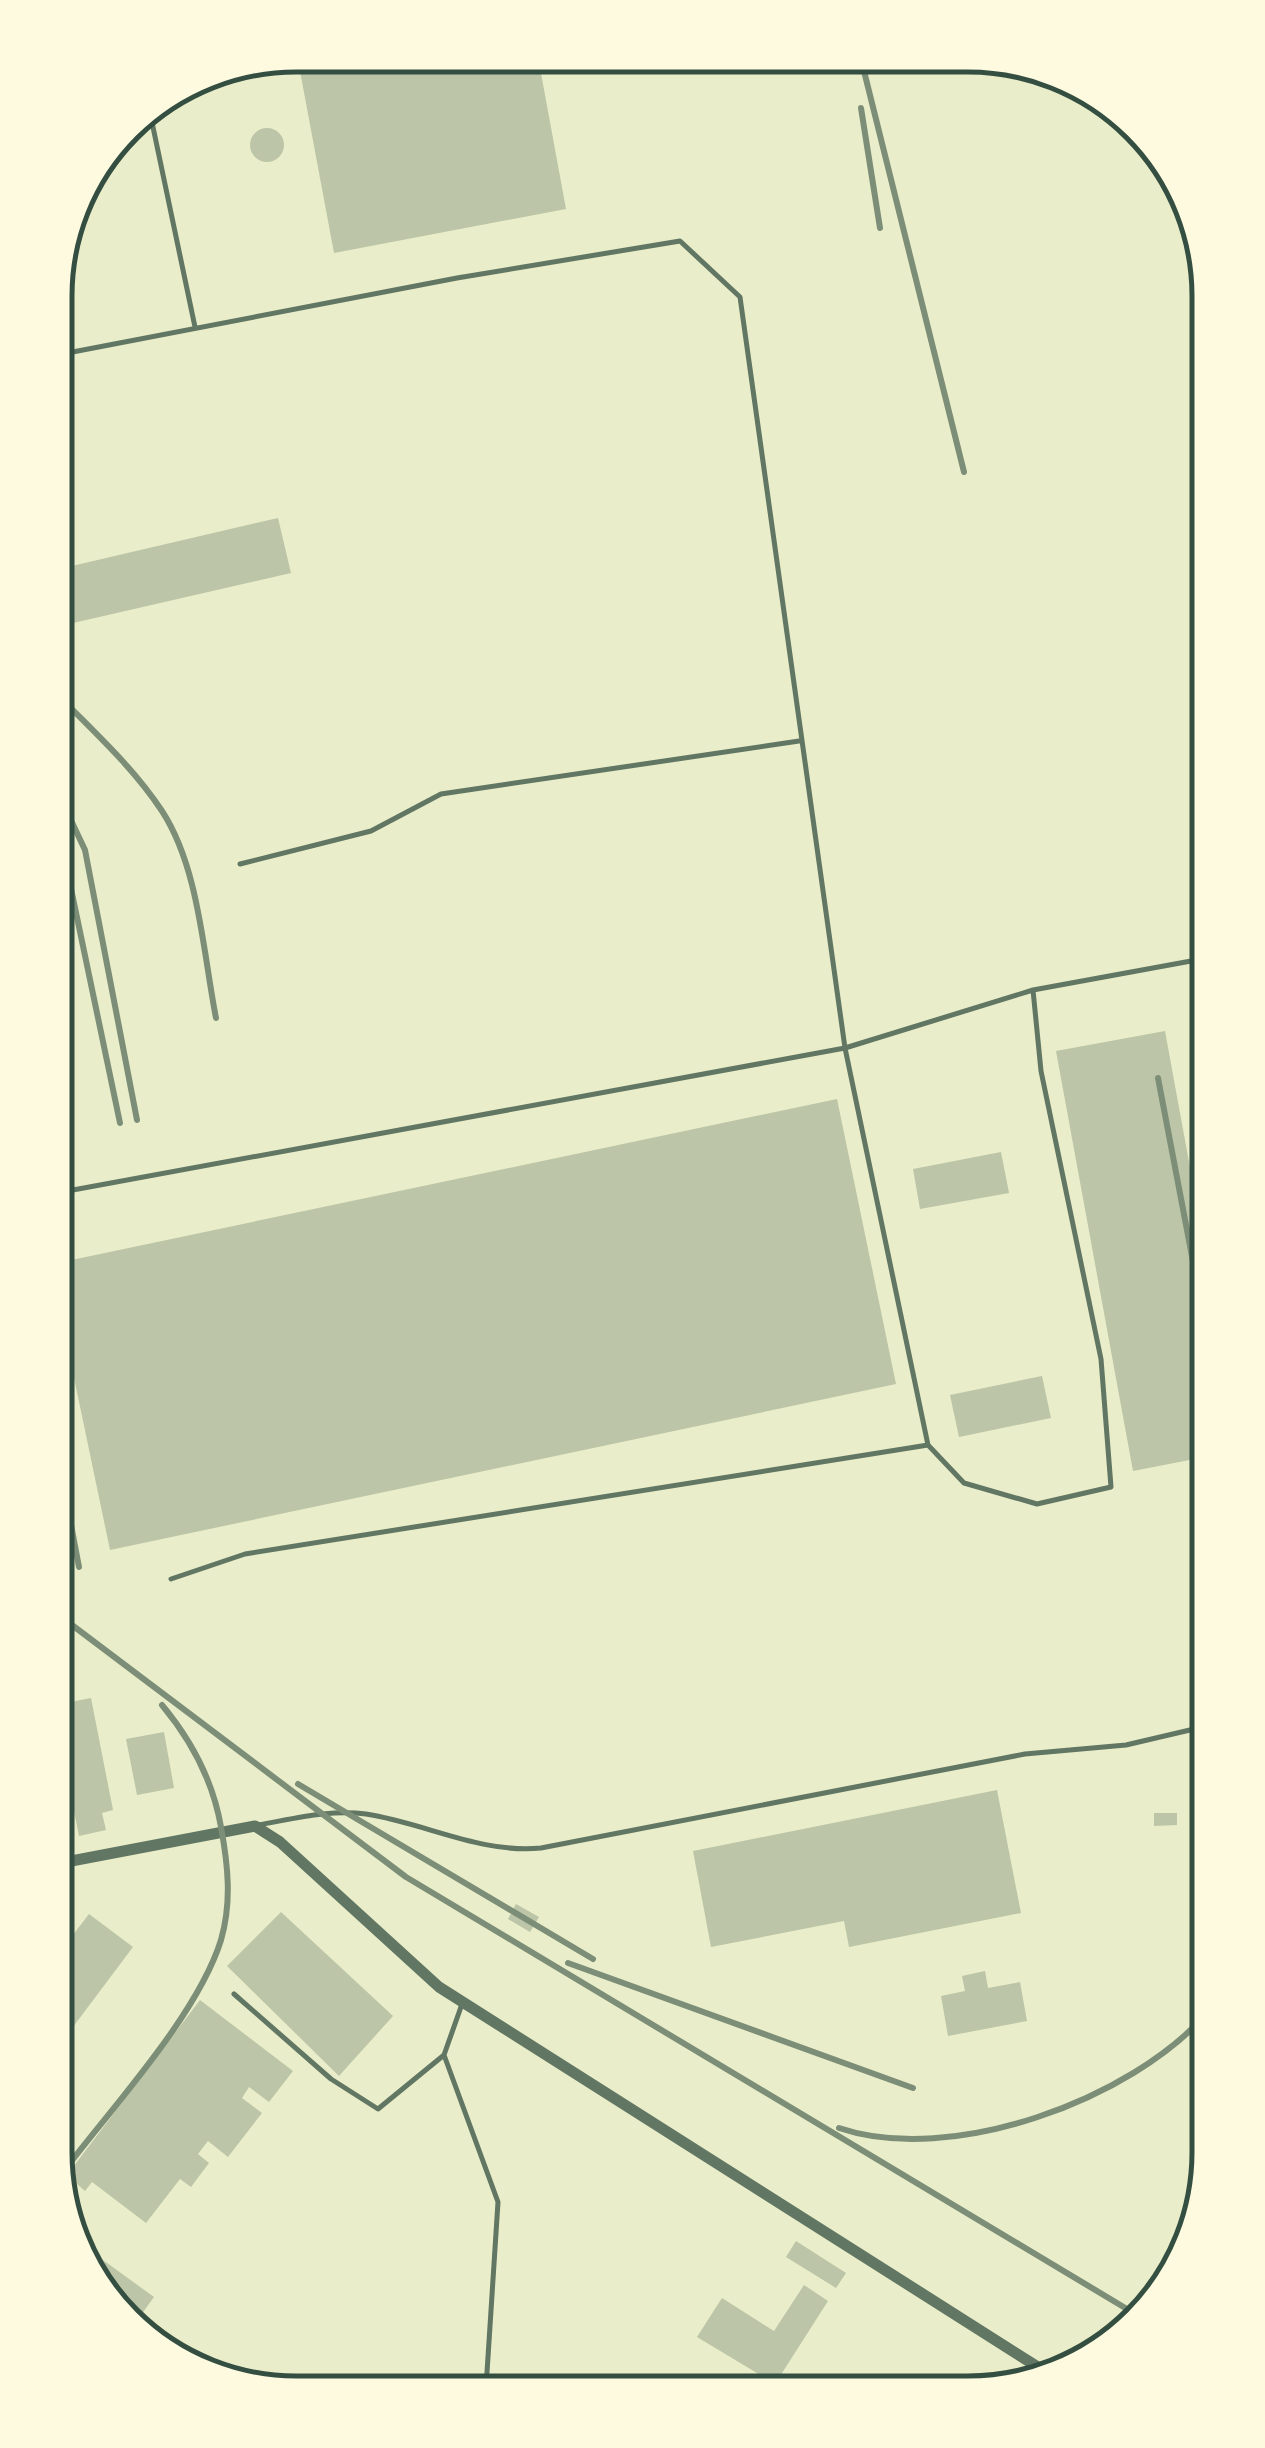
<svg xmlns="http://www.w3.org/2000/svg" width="1265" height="2448" viewBox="0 0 1265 2448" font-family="'Roboto Condensed',sans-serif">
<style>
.building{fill:#bcc5a7}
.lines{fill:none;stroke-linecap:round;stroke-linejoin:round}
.service{stroke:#617663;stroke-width:5}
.tertiary{stroke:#617663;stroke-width:11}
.rail{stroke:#7c8e77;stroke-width:6}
.rim{fill:none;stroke:#344e41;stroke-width:5}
</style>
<rect width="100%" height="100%" fill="#e9edc9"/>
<path class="building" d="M297,55L538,57L566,209L334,253Z
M250 145a17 17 0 1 1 34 0a17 17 0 1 1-34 0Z
M278,518L291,573L60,626L59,569Z
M1165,1031L1204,1244L1205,1457L1133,1471L1056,1051Z
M837,1099L896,1384L110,1550L63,1325L62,1262Z
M1001,1152L1009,1193L920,1209L913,1169Z
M1042,1376L1051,1418L959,1437L950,1395Z
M91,1698L113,1810L102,1813L106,1830L79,1836L65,1766V1703Z
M164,1732L174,1788L137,1795L126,1739Z
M997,1790L1021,1913L849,1947L844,1921L711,1947L693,1851Z
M1154,1813H1177V1825L1154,1826Z
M516,1904L539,1917L530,1932L508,1919Z
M281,1912L393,2016L339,2076L227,1966Z
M89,1914L133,1947L67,2035L66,1944Z
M985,1971L988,1988L1020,1982L1027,2021L948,2036L941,1996L965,1991L962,1976Z
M200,2000L293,2071L269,2102L249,2087L242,2098L262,2113L228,2157L208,2141L198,2154L209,2163L191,2187L180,2179L146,2223L92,2182L85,2191L67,2175Z
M74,2239L154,2297L133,2326L122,2309Z
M796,2241L846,2273L836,2288L786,2257Z
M804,2285L828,2301L775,2384L697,2337L722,2298L774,2331Z"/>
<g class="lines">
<path class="service" d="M149,108L195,327
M57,355L457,278L680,241L740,297L845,1048L928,1445L245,1554L171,1579
M240,864L371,831L441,794L799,741
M62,1192L845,1048L1033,990L1202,959
M928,1445L964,1483L1037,1504L1111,1487L1101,1359L1041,1071L1033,990
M258,1825C293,1819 330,1809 366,1814C425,1823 481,1854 541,1848L1025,1754L1126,1745L1207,1726
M234,1994L331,2079L378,2109L444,2055
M462,2004L444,2055L498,2202L486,2388"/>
<path class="tertiary" d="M66,1862L255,1826L280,1842L439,1987L1052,2376"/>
<path class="rail" d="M861,59L964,472
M861,108L880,228
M59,696C95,733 133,767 162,811C199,868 203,952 216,1018
M60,797L85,850L137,1120
M60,836L120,1123
M1158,1078L1204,1319
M64,1488L79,1567
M64,1619L406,1877L1137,2315
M298,1784L593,1959
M568,1963L913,2088
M839,2128C951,2166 1132,2100 1208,2012
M67,2167C115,2104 198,2014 221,1940C232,1902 228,1865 221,1827C213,1781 192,1741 162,1705"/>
</g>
<path d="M0 0H1265V2448H0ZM296 72H968A224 224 0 0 1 1192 296V2152A224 224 0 0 1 968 2376H296A224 224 0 0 1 72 2152V296A224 224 0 0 1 296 72Z" fill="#fefae0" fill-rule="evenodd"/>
<path class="rim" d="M296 72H968A224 224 0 0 1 1192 296V2152A224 224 0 0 1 968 2376H296A224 224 0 0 1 72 2152V296A224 224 0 0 1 296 72Z"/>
</svg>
